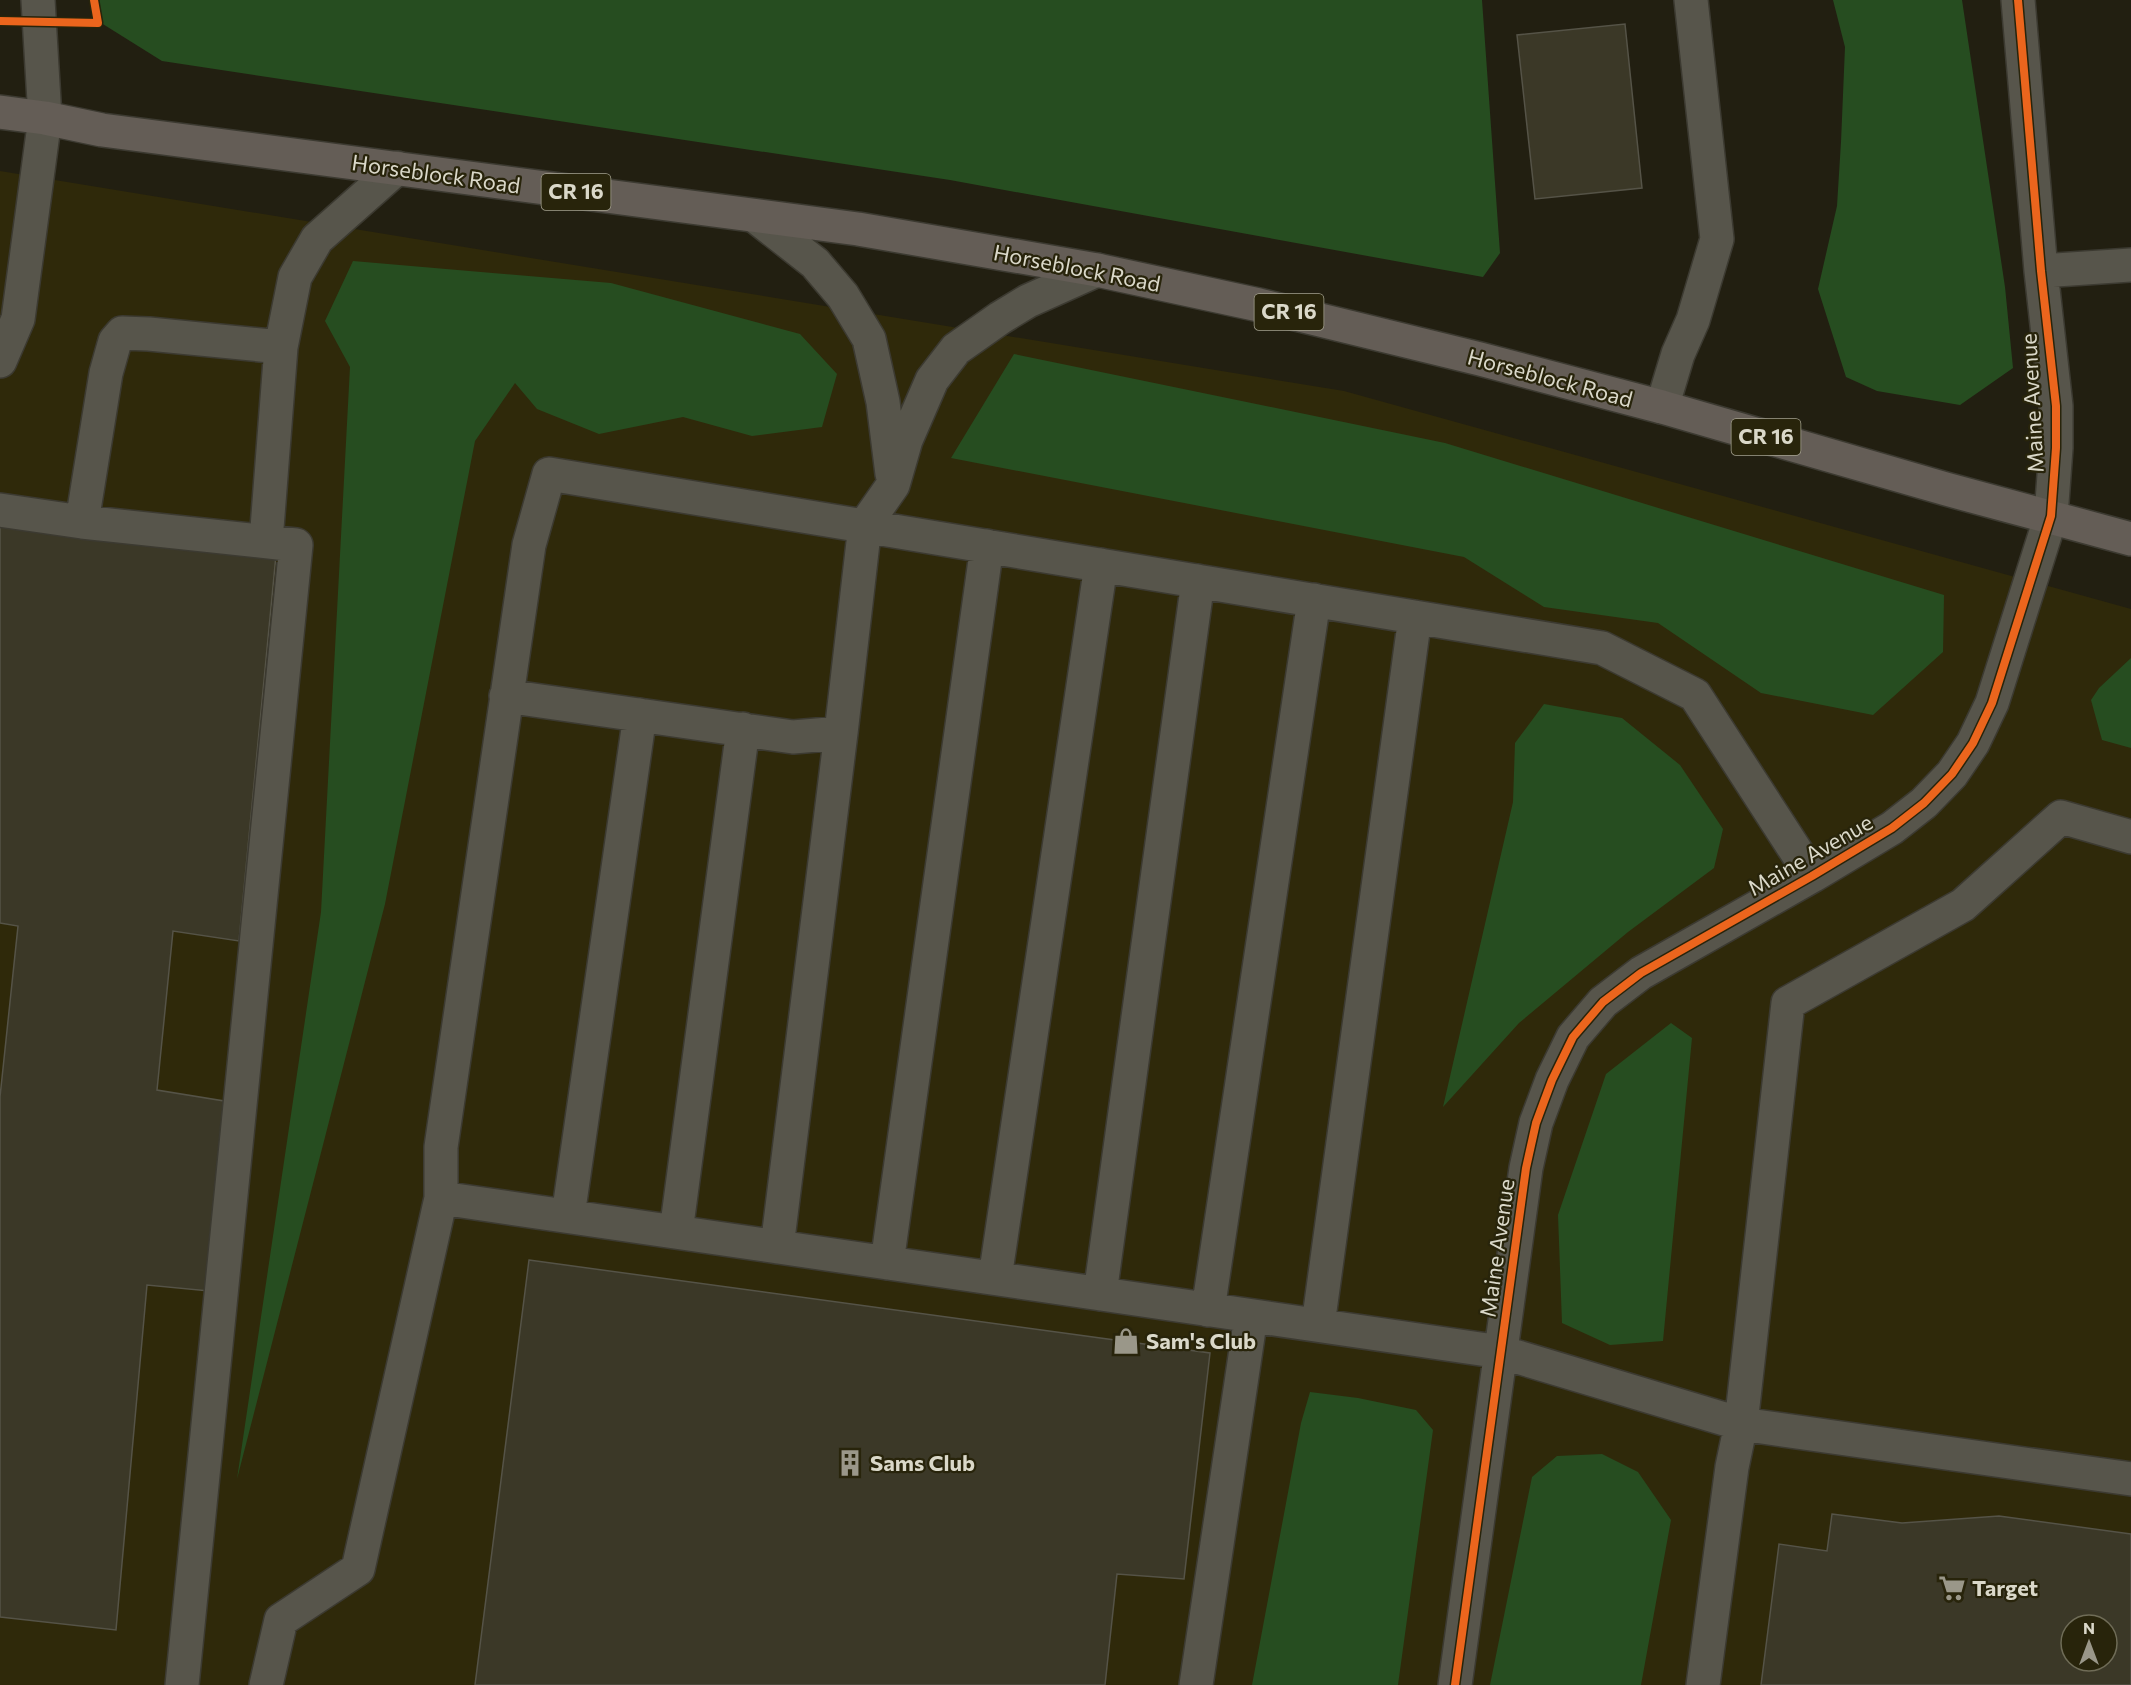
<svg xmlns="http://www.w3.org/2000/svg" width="2131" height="1685" viewBox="0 0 2131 1685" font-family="Commissioner,sans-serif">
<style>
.built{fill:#2f290a;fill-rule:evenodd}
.forest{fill:#264d20}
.building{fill:#3b3827;stroke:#555347;stroke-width:1.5;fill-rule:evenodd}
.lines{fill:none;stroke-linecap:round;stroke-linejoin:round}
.minor-casing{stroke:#3c3a31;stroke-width:36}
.major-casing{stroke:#3c3a31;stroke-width:36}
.minor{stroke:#57554b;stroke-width:33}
.major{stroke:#645d56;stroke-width:33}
.cycleway-casing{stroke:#28240b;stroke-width:11}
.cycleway{stroke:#eb651d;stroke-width:8}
.labels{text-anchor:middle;stroke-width:4.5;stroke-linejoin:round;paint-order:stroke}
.shield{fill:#28240b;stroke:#a5a290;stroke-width:1.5}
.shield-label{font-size:21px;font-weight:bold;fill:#dad8c9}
.street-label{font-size:22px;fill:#dad8c9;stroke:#28240b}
.poi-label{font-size:22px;font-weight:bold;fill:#dad8c9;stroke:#28240b;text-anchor:start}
</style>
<rect width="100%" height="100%" fill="#221f11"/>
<path class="built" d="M0,171L1344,391L2131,609V1685H0ZM2071,1625H2107V1661H2071Z"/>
<path class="forest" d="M95,0H1482L1500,253L1483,277L950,180L162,61L98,21Z
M1833,0H1962L2005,287L2013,368L1960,405L1877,391L1846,377L1818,289L1837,206L1841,142L1845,47Z
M353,261L611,283L800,334L837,374L822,427L752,436L683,417L599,434L537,409L515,383L475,441L385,904L237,1479L321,912L350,367L325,321Z
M1014,354L1445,443L1944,595L1943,652L1873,715L1761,693L1658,623L1544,607L1464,557L951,458Z
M2131,658V748L2102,740L2091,700L2099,688Z
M1544,704L1622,718L1680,765L1723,829L1714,868L1628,932L1519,1023L1443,1107L1513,802L1515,743Z
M1671,1023L1692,1038L1663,1341L1610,1345L1562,1323L1558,1215L1606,1074Z
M1310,1392L1358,1398L1416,1410L1433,1430L1398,1685H1252L1301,1423Z
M1602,1454L1638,1472L1671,1520L1641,1685H1490L1532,1477L1557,1456Z"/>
<path class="building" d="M1625,24L1642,188L1535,199L1517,35Z
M0,526L276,555L239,941L173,931L157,1090L224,1101L209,1291L147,1285L116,1630L0,1617V1097L18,926L0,923Z
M529,1260L1210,1353L1184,1579L1117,1574L1105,1685H475Z
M1832,1514L1902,1523L1999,1516L2131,1534V1685H1761L1779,1544L1827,1551ZM2071,1625H2107V1661H2071Z"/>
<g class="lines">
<defs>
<path id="minor" d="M755,216L815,263L843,296L869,339L883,402L892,474
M2041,271L2131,265
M0,361L18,319L45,118L38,0
M1662,407L1678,354L1693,320L1717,239L1691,0
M0,510L82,522L296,545L182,1685
M82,522L106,373L115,341L122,333L149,334L281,347
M266,541L281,347L295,277L317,239L397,168
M506,696L793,737L841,733L865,525L893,485L906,440L932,380L956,349L1000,318L1028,301L1097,270
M441,1198L1501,1352L1741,1424L2131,1479
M568,1216L640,715
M676,1232L743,729
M777,1247L841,733
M887,1263L987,546
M995,1278L1101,565
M1100,1294L1198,581
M1208,1310L1314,600
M1318,1325L1415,617
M266,1685L281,1620L358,1569L441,1198V1147L529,545L549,474L1602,648L1695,695L1812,876
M1196,1685L1251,1316
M1455,1685L1526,1168L1536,1123L1552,1080L1573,1037L1603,1002L1641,973L1812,876L1892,828L1924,803L1952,774L1973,743L1992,703L2051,516L2056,448V406L2041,271L2018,0
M1703,1685L1732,1467L1741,1424L1788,1003L1963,905L2061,817L2131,837"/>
<path id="major" d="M0,112L45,118L102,130L858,229L1097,270L1259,305L1480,359L1662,407L1946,489L2131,539"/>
</defs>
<use href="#minor" class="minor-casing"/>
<use href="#major" class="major-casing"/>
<use href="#minor" class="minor"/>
<use href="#major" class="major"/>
<defs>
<path id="cycleway" d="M0,21L98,23L94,0
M1455,1685L1526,1168L1536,1123L1552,1080L1573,1037L1603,1002L1641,973L1812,876L1892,828L1924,803L1952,774L1973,743L1992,703L2051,516L2056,448V406L2041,271L2018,0"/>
</defs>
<use href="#cycleway" class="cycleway-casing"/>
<use href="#cycleway" class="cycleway"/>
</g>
<defs>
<symbol id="shop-bare" viewBox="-9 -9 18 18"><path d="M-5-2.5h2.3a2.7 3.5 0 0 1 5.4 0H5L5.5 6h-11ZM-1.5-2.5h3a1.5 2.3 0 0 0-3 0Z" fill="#9a9789" stroke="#28240b" stroke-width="2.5" paint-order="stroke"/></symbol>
<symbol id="building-bare" viewBox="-9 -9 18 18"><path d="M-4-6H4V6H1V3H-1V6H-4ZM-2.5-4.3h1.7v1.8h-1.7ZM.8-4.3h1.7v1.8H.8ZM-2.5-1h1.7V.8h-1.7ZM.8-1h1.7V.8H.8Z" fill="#9a9789" stroke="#28240b" stroke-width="2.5" paint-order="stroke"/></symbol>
<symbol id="supermarket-bare" viewBox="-9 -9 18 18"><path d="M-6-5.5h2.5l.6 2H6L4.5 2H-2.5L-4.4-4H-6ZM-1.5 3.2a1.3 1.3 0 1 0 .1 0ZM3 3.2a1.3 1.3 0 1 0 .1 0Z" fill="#9a9789" stroke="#28240b" stroke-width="2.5" paint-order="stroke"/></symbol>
</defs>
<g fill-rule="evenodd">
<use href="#shop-bare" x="1107" y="1322" width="38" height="38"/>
<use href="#building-bare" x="831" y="1444" width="38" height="38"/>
<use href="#supermarket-bare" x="1933" y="1569" width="38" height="38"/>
</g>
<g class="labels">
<g class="shield">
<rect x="541.5" y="174" width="69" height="36" rx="4.5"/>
<rect x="1254.5" y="294" width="69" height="36" rx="4.5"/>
<rect x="1731.5" y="419" width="69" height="36" rx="4.5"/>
</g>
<g class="shield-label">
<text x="576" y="199">CR 16</text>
<text x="1289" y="319">CR 16</text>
<text x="1766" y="444">CR 16</text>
</g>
<g class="street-label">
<text transform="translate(436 174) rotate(8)" y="8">Horseblock Road</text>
<text transform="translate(1077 268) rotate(11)" y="8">Horseblock Road</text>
<text transform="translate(1550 378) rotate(15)" y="8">Horseblock Road</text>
<text transform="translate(2032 403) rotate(-93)" y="8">Maine Avenue</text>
<text transform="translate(1810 855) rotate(-30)" y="8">Maine Avenue</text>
<text transform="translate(1497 1248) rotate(-82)" y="8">Maine Avenue</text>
</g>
<g class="poi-label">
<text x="1146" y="1349">Sam's Club</text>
<text x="870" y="1471">Sams Club</text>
<text x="1972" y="1596">Target</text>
</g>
</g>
<g transform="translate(2089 1643)"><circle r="28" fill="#28240b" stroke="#6f6c57" stroke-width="1.5"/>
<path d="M0-4.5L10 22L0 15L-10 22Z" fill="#9a9789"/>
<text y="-9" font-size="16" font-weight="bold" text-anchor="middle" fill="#dad8c9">N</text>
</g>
</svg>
